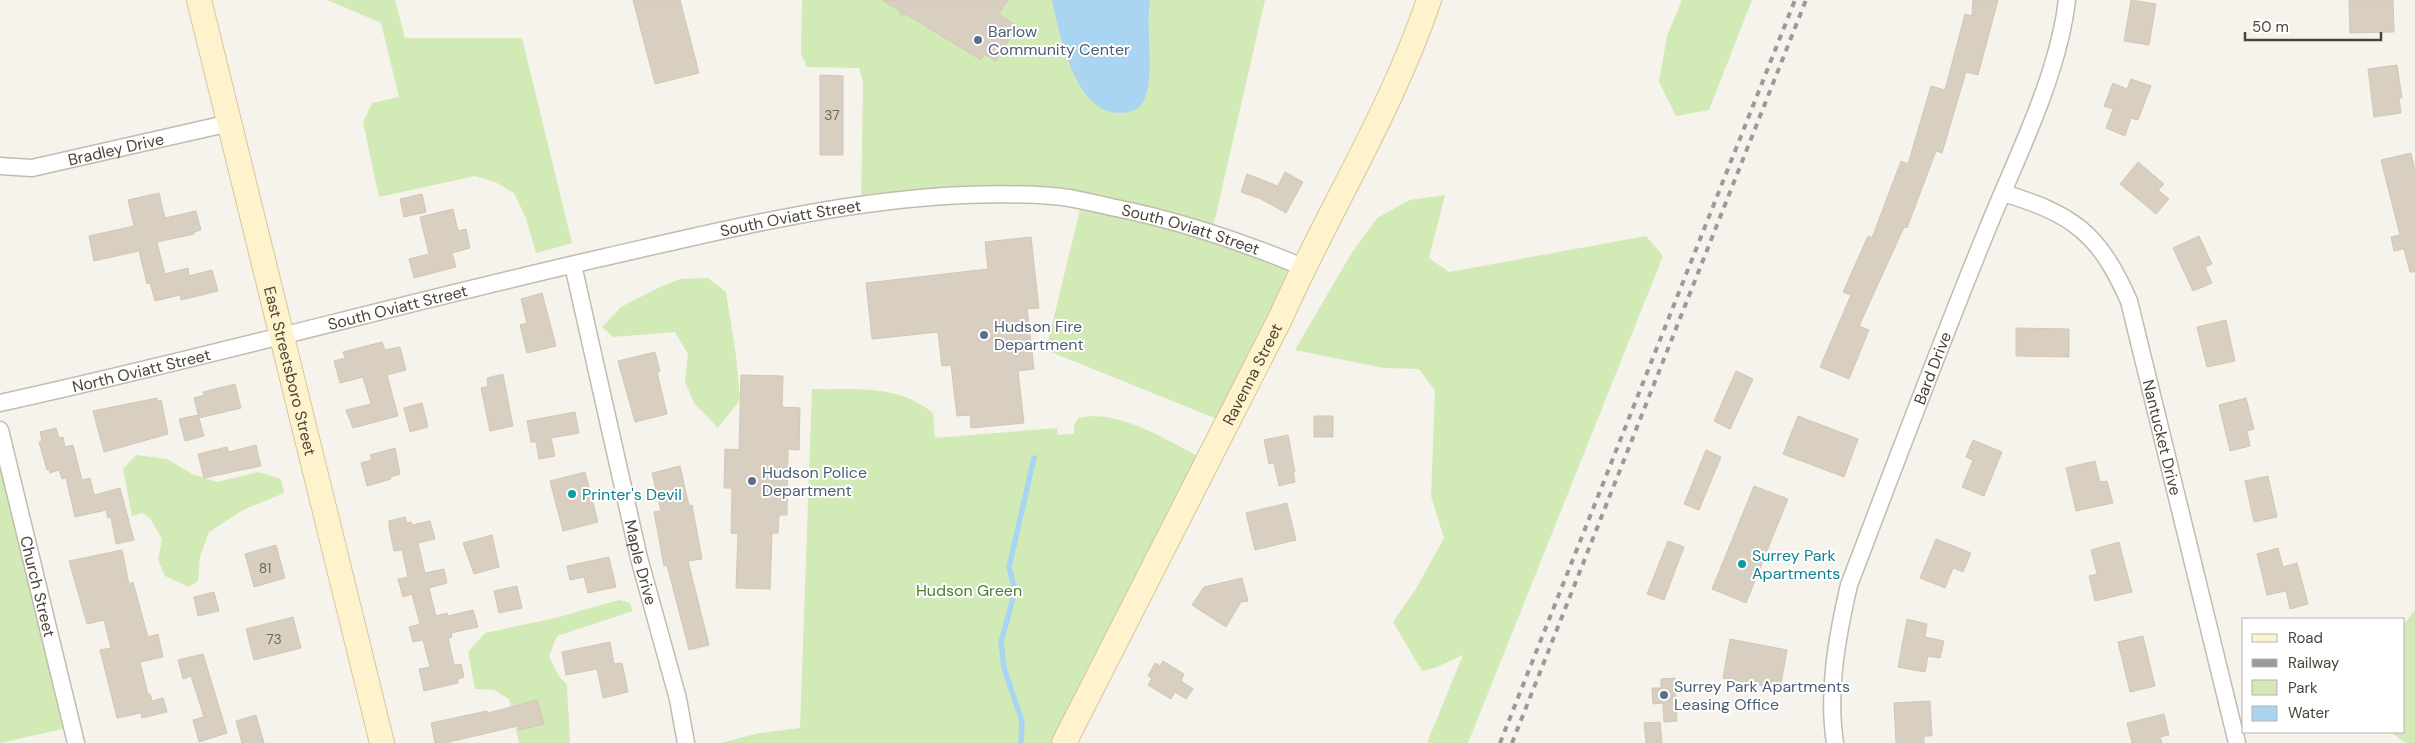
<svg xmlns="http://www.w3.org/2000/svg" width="2415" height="743" viewBox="0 0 2415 743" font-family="'DM Sans',sans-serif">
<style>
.green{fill:#d2eab5}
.water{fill:#a9d4f2}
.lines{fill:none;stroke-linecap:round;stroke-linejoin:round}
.stream{stroke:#a9d4f2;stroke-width:5.5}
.building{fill:#d8cfc1;stroke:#d3c7b4}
.street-casing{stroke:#c2bbae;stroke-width:19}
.secondary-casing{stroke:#d6c79b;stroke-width:26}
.street{stroke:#fff;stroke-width:16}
.secondary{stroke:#fff3cd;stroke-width:24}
.rail{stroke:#9a9a9a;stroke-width:4;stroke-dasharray:6 6;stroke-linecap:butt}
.service-dot{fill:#5c6f8a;stroke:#fff;stroke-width:2}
.culture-dot{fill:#0f9aa8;stroke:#fff;stroke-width:2}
.labels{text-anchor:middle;stroke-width:4;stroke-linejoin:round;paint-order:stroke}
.number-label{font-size:14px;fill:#6e675b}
.service-label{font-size:16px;fill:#4e5e75;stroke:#fff;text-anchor:start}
.street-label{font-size:16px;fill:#4b4439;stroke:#fff}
.culture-label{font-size:16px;fill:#0d838f;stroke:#fff;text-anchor:start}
.park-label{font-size:16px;fill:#4a7f2a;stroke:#fff}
</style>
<rect width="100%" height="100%" fill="#f6f3ec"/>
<path class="green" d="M327,0H395L405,38H522L572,243L536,253L526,218L514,193L497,183L475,176L379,197L363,122L372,103L399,97L381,23Z
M802,0H1265L1212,232L1303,267L1227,423L1046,350L1082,201L1054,196L861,206L863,82L859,68L807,67L801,54Z
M1682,0H1752L1709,110L1676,116L1659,82L1667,36Z
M1445,195L1429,258L1449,272L1646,236L1663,256L1468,743H1427L1463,655L1435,668L1422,671L1393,622L1417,587L1444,538L1431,496L1435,391L1419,369L1384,368L1295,350L1351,254L1377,218L1410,200Z
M708,278L726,292L736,355L740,400L718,428L694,403L685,382L688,354L675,332L613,337L602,327L621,307L662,286L680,279Z
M812,389C856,390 898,384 933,413L935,438L1057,428L1058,435L1074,434V426L1078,418C1121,408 1170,443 1208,461L1064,743H721L759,733L800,728Z
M0,430L72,727L0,743Z
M136,455L167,459L192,474L217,482L258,472L281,479L284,493L243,510L209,532L200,557L198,581L189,587L165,576L158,560L162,539L150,518L142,513L132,516L123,469Z
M619,600L630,603L633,611L557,636L549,656L559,676L567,685L570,743H519L509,699L494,690L475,689L468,652L485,633L555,618Z
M2415,610V743H2406L2390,732H2404V624Z"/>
<path class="water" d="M1052,0H1150C1145,27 1156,80 1143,102C1139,110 1128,113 1120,113C1075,114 1059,33 1052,0Z"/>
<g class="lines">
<path class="stream" d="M1021,743L1022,721L1004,668L1001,642L1015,591L1009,567L1034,458"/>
</g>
<path class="building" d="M633,0H680L699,73L655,84Z
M882,0H1008L999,14L1017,26L996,61L984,54L981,60L906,14L901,15L900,11Z
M1973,0H1998L1978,75L1966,72L1942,153L1936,151L1907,228L1904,227L1859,326L1869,330L1849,379L1820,367L1851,295L1843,292L1868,236L1872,238L1901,161L1908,164L1931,86L1945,90L1965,14L1972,16Z
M2131,0L2156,4L2149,45L2124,41Z
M2349,0H2393L2394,32L2350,33Z
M2397,65L2402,98H2399L2401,113L2374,117L2368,69Z
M820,75L843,76V155H820Z
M2131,79L2151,86L2138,120L2131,118L2125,136L2106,128L2113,109L2104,106L2113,83L2127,89Z
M2411,153L2415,171V272H2410L2404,249L2394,251L2391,237L2400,235L2381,160Z
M2138,162L2164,184L2158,190L2169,199L2156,214L2120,184Z
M1285,172L1303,182L1286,213L1261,199L1241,192L1247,174L1278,186Z
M159,193L165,218L196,211L201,230L194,232V234L157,242L165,274L188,268L189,276L212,270L218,291L181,300L180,295L155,301L150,283L147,284L139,251L94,261L89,236L134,226L128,200Z
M422,194L426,212L404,217L400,199Z
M453,209L458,231L466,229L470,248L452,253L456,267L414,278L409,259L429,254L420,217Z
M2199,236L2212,264L2205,267L2212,283L2193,291L2173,248Z
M1031,237L1039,308L1027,309L1034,369L1018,371L1024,423L971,428L970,415L957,416L951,365L942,366L938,332L872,339L866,283L988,269L985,242Z
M542,293L556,346L527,353L520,325L527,323L521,299Z
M2226,320L2235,361L2207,367L2197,327Z
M2016,328L2069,329V357L2016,356Z
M382,342L385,350L400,347L406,370L387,375L398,416L353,428L346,410L371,404L363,377L340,383L334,361L345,358L343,352Z
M655,352L660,371L657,372L667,414L635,422L618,361Z
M1736,371L1753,379L1730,429L1714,421Z
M503,374L513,426L490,431L481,388L488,386L487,378Z
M741,375L783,376L782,407L800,408L799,450L788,449L787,515H779L778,533H772L770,589L736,588L738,534L731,533L732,488H724L725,449L739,450Z
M235,384L241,408L199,418L194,398L204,395L203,392Z
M157,398V401L161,400L168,434L104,452L93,411Z
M2246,398L2254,429L2247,431L2250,446L2230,451L2219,405Z
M422,403L428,427L410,432L404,408Z
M575,412L579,433L551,438L555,456L539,459L536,442H531L527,421Z
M198,415L204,436L185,441L179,419Z
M1314,416H1333V437H1314Z
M1798,416L1858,439L1844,477L1783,454Z
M56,428L59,438L63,437L65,447L73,445L82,480L90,478L94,495L120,488L134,540L116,544L111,517L108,518L106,510L75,517L66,478L62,479L59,470L50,473L49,469L47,470L39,442L42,441L40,432Z
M1288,435L1295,472H1293L1295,482L1279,486L1274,463L1269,464L1264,440Z
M1973,440L2002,452L1984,496L1962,487L1973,460L1966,457Z
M256,445L261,466L204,478L198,454L227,447L229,452Z
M395,448L400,474L390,477L391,479L367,486L361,463L372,460L370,455Z
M1706,450L1721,457L1699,510L1684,504Z
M2095,461L2100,482L2107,481L2113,503L2076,511L2066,468Z
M680,466L689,506L692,505L702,559L688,561L709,645L689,650L667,565L664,566L654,512L661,511L652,473Z
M585,472L598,522L563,531L550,481Z
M2268,476L2277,517L2254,522L2245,481Z
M1754,486L1788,499L1746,603L1712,589Z
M1287,503L1296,540L1255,550L1246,513Z
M405,517L407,523L411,522L412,525L430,521L435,539L418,543L425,573L444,569L447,583L429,588L436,616L447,613L448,616L473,610L478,627L451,633L452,637L448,638L454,665L461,664L464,677L458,679V683L424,691L419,669L430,667L423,640L413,642L409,627L420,624L412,594L403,597L398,579L408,577L402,550L394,551L389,527V521Z
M492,535L499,567L474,574L463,543Z
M1936,539L1971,553L1963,572L1953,568L1945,588L1920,578Z
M1668,541L1684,547L1664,600L1647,594Z
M2119,542L2132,592L2095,601L2089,576L2097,574L2091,550Z
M276,545L285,578L254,587L245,554Z
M2278,548L2283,567L2297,563L2308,604L2290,609L2286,591L2267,595L2257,554Z
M122,550L129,584L133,582L148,637L158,634L163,657L140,662L148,694H150L152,701L163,698L167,712L142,718L141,713L117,718L100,650L111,648L104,620L87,624L69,561Z
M609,557L616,587L588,593L584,577L570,580L567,566Z
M1242,578L1248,601L1241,602L1226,627L1192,605L1204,587Z
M517,586L522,608L499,613L494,591Z
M214,592L219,611L198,616L194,597Z
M293,617L301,648L254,660L246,629Z
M1907,619L1927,624L1925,637L1944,641L1940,658L1928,656L1925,672L1898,667Z
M2143,636L2155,686L2130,692L2118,642Z
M1730,639L1787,650L1780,689L1723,678Z
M610,642L614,664L622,663L628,692L603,698L597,669L566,675L562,652Z
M203,654L227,733L199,742L193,720L204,717L191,676L183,679L178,660Z
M1163,661L1184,674L1181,681L1193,689L1186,699L1175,692L1171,699L1148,685L1152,678L1148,676L1155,663L1160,666Z
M1675,678L1677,721L1664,722L1663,703L1653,704L1652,688H1661V679Z
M537,700L544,724L519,730L518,726L445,743H435L431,723L487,711L488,713Z
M1930,701L1932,736H1924V743H1896L1894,703Z
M2164,714L2169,735L2160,737L2162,743H2132L2127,723Z
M256,715L264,743H242L236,721Z
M1660,722L1662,743H1646L1644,723Z"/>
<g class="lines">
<defs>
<g id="street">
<path id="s1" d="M0,166L32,168L230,123"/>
<path id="s2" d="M2003,193C2073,214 2099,233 2129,301L2237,743"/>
<path id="s3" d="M573,265L639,558L678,699L686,743"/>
<path id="s4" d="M0,403C201,359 400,304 601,258C746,225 901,185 1052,196C1072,197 1092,203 1111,207C1178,220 1240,241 1303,267"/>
<path id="s5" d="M0,430L76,743"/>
<path id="s6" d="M1835,743C1827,691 1837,637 1849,585C1895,465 1940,344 1989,225C2018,154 2058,76 2067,0"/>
</g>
<g id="secondary">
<path id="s7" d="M199,0L382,743"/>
<path id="s8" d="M1064,743L1280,319C1328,211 1391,112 1429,0"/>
</g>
</defs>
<use href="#street" class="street-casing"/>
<use href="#secondary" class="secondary-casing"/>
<use href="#street" class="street"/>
<use href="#secondary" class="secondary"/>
<path class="rail" d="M1500,743L1795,0
M1512,743L1806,0"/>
</g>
<g class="service-dot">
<circle cx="978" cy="40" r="5"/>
<circle cx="984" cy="335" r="5"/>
<circle cx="752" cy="481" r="5"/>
<circle cx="1664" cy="695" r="5"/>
</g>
<g class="culture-dot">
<circle cx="572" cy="494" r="5"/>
<circle cx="1742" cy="564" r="5"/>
</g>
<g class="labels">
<g class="number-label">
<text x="832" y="120">37</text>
<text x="265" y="573">81</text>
<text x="274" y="644">73</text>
</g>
<g class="service-label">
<text x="988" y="37">Barlow<tspan x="988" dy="18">Community Center</tspan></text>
<text x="994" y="332">Hudson Fire<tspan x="994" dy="18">Department</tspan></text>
<text x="762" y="478">Hudson Police<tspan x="762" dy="18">Department</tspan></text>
<text x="1674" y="692">Surrey Park Apartments<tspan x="1674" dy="18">Leasing Office</tspan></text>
</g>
<g class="street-label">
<text dy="6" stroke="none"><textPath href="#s1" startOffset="118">Bradley Drive</textPath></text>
<text dy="6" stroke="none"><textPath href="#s4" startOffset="812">South Oviatt Street</textPath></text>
<text dy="6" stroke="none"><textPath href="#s4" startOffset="1218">South Oviatt Street</textPath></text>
<text dy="6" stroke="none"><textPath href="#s4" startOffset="409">South Oviatt Street</textPath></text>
<text dy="6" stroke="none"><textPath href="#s6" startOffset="392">Bard Drive</textPath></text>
<text dy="6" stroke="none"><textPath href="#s4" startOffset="145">North Oviatt Street</textPath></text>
<text dy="6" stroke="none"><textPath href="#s7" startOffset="382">East Streetsboro Street</textPath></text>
<text dy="6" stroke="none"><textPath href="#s8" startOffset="414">Ravenna Street</textPath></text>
<text dy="6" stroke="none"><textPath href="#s2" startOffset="314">Nantucket Drive</textPath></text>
<text dy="6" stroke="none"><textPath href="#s3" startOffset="305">Maple Drive</textPath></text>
<text dy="6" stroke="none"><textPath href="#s5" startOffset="161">Church Street</textPath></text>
</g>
<g class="culture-label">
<text x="582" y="500">Printer's Devil</text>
<text x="1752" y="561">Surrey Park<tspan x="1752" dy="18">Apartments</tspan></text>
</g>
<g class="park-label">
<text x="969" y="596">Hudson Green</text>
</g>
</g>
<rect x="2242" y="618" width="162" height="115" fill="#ffffff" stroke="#b7b4b0"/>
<rect x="2252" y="634" width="25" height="8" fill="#fff3cd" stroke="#b7b4b0"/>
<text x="2288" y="643" font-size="15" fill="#4b4439">Road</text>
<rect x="2252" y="659" width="25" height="8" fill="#9a9a9a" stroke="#b7b4b0"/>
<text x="2288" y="668" font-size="15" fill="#4b4439">Railway</text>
<rect x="2252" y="680" width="25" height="15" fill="#d2eab5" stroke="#b7b4b0"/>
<text x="2288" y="693" font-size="15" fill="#4b4439">Park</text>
<rect x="2252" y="706" width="25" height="15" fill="#a9d4f2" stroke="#b7b4b0"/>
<text x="2288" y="718" font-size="15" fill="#4b4439">Water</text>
<path d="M2245 32v8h136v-8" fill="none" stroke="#4b4439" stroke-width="2.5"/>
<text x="2252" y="32" font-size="15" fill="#4b4439" stroke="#ffffff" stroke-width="4" paint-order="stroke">50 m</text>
</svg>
